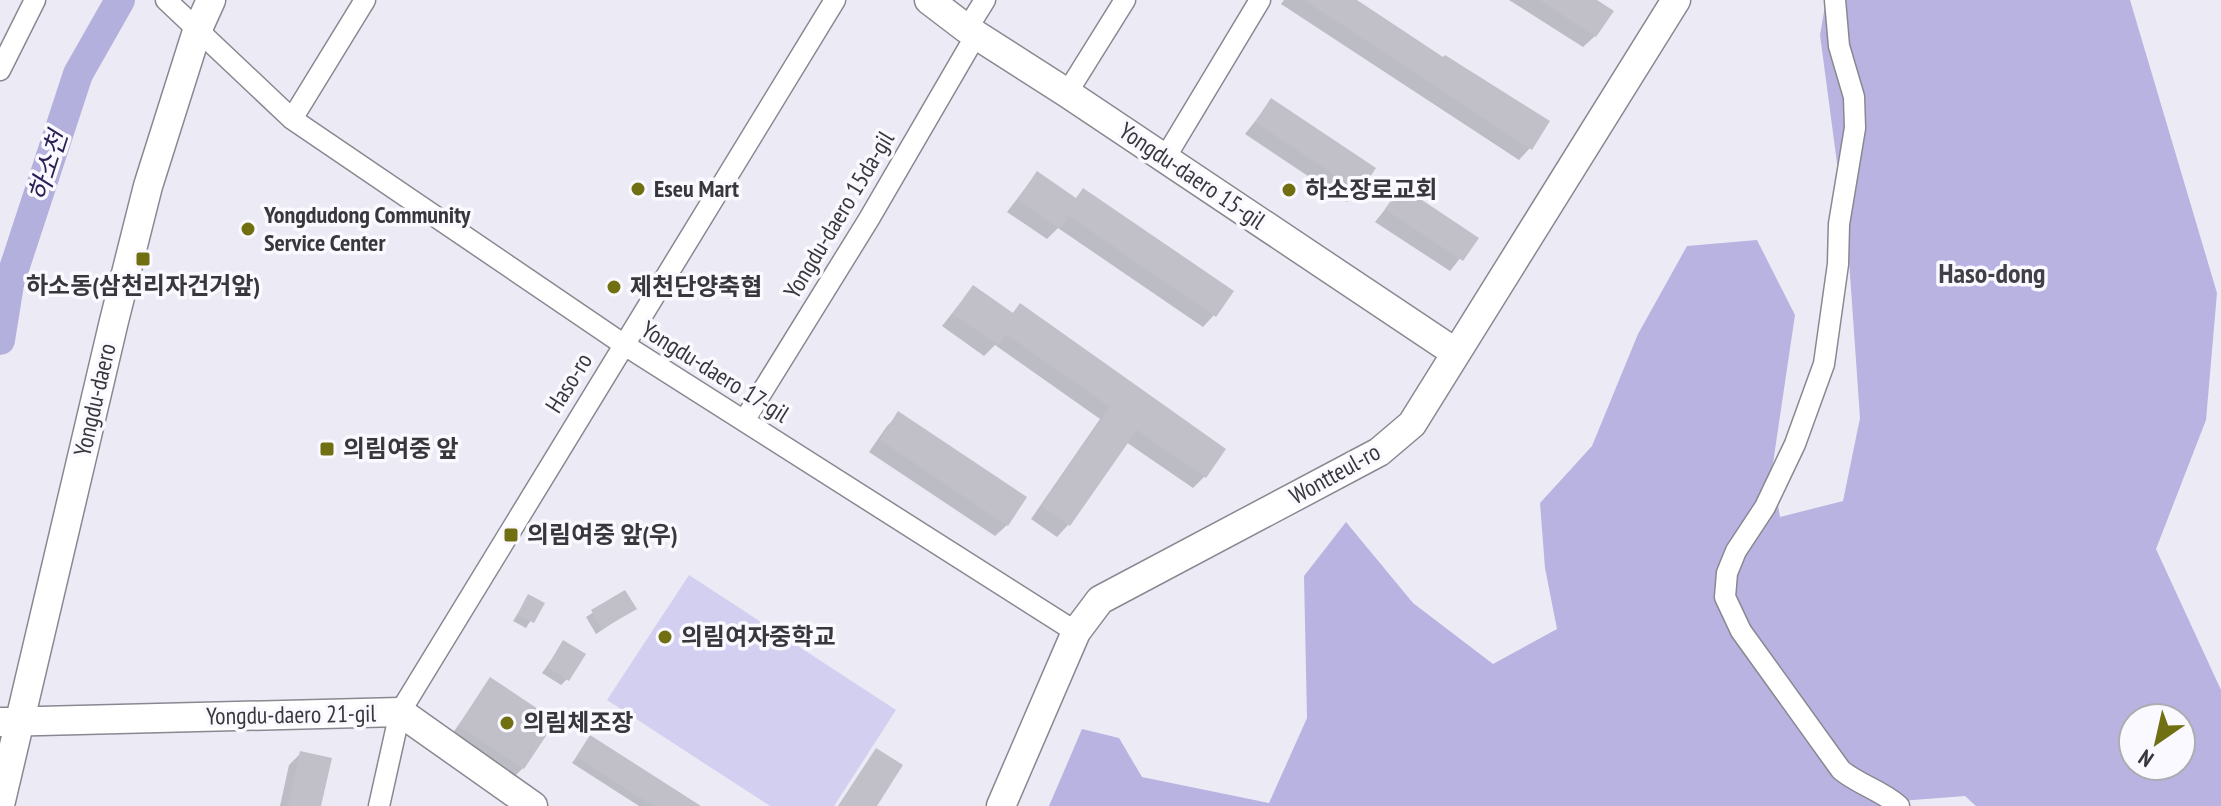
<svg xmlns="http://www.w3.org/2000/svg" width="2221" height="806" viewBox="0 0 2221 806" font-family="'PT Sans Narrow','Noto Sans KR',sans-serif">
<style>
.green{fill:#d2cff0}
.forest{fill:#b8b3e1;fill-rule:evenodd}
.shadow{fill:#0003}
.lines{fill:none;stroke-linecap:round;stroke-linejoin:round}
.river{stroke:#b4b0dd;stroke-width:30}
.building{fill:#c1c0c9}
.street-casing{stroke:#898891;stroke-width:23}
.secondary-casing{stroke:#898891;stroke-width:31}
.street{stroke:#fff;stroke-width:20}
.secondary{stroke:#fff;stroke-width:28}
.poi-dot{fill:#706f12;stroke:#faf9ff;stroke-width:3}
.labels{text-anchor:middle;stroke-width:7;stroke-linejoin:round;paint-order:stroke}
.street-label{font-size:24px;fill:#38383c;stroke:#faf9ff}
.poi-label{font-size:24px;font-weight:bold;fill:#38383c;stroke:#faf9ff;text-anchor:start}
.water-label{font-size:26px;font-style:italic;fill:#2c2056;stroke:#faf9ff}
.quarter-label{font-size:28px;font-weight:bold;fill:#414048;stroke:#faf9ff}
</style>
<rect width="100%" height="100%" fill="#ecebf5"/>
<path class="green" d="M689,575L896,710L834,806H770L607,700Z"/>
<path class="forest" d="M1826,0H2130L2217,293L2206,420L2156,549L2221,690V806H1976L1965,796L1900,801L1897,806H1049L1082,729L1119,738L1142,777L1269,803L1307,718L1304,576L1346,522L1413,603L1493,664L1557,629L1545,568L1540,503L1592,446L1638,334L1687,246L1757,240L1795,315L1772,470L1780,517L1843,501L1860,418L1848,246L1820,35ZM2133,718H2181V766H2133Z"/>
<path class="shadow" d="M1284,0H1353L1530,148L1519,160L1281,4Z
M1509,0H1594L1595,36L1583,47Z
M1272,100L1359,191L1347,202L1245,134Z
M1037,173L1214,315L1203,327L1058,228L1047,239L1007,212Z
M1402,188L1476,238L1450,271L1375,222Z
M973,287L1012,314L1020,305L1205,476L1193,488L1126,442L1068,525L1057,537L1031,519L1100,419L995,345L984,356L942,326Z
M899,414L1007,525L995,536L869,452L887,426Z
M624,593L634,609L596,634L586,617Z
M529,596L542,603L526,628L513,621Z
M564,642L567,679L561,685L542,673Z
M491,680L523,768L515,776L452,734Z
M591,737L698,806H639L572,763Z
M301,753L319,806H280L289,765Z"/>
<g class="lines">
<path class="river" d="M0,340L9,284L78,74L120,0"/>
</g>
<path class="building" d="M1304,0H1357L1443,57L1445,55L1550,121L1532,150Z
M1540,0H1597L1614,11L1596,37Z
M1271,98L1376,168L1360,192L1255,122Z
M1037,171L1076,198L1083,188L1234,291L1216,317L1069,216L1060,229L1017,200Z
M1401,186L1479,238L1463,261L1385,209Z
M973,285L1013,313L1020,303L1226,449L1206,478L1137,430L1070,526L1041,506L1110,407L1006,334L998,345L952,314Z
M898,411L1027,497L1008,526L880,440Z
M625,590L637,609L602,629L591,610Z
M528,594L545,603L534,623L517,615Z
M563,640L586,654L569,681L547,667Z
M490,677L556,721L524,769L458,726Z
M590,735L701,806H653L576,757Z
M876,748L903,765L877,806H838Z
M300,751L332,758L321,806H288Z"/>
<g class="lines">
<defs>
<path id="street" d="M166,0L292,119L320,138L623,344L1076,632
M1835,0L1839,46L1854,97L1855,128L1839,224L1838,264L1824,364L1795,444L1765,507L1736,551L1727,573L1725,597L1741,631L1841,770C1859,785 1881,790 1899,806
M967,29L985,0
M0,70L35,0
M1067,93L1125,0
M292,119L365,0
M1165,158L1260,0
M744,421L869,219L976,35
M379,806L400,712L835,0"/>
<path id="secondary" d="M929,0L967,29L1067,93L1456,353
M1,722L400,712L533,806
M0,805L114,321L148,186L197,31L211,0
M1001,806L1076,632L1100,600L1379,452L1412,424L1676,0"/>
</defs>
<use href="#street" class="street-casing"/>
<use href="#secondary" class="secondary-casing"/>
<use href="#street" class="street"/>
<use href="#secondary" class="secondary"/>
</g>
<g class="poi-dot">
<circle cx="638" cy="189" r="8"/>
<circle cx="1289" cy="190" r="8"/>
<circle cx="248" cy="229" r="8"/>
<rect x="135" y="251" width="16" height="16" rx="4"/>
<circle cx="614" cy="287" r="8"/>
<rect x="319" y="441" width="16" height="16" rx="4"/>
<rect x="503" y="527" width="16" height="16" rx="4"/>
<circle cx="665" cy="637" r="8"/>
<circle cx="507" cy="723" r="8"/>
</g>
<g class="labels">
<g class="street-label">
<text transform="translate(1192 176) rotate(34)" y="8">Yongdu-daero 15-gil</text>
<text transform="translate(839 215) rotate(-59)" y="8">Yongdu-daero 15da-gil</text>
<text transform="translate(715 372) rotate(32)" y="8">Yongdu-daero 17-gil</text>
<text transform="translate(569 383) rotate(-58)" y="8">Haso-ro</text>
<text transform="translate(95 400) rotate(-77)" y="8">Yongdu-daero</text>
<text transform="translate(1335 474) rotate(-29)" y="8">Wontteul-ro</text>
<text transform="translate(291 715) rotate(-1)" y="8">Yongdu-daero 21-gil</text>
</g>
<g class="poi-label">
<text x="654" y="197">Eseu Mart</text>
<text x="1305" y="198">하소장로교회</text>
<text x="264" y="223">Yongdudong Community<tspan x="264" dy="28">Service Center</tspan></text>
<text x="143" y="294" text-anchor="middle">하소동(삼천리자건거앞)</text>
<text x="630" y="295">제천단양축협</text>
<text x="343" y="457">의림여중 앞</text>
<text x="527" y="543">의림여중 앞(우)</text>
<text x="681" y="645">의림여자중학교</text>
<text x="523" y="731">의림체조장</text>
</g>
<g class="water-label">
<text transform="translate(48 166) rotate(-72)" y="9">하소천</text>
</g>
<g class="quarter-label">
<text x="1992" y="283">Haso-dong</text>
</g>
</g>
<g transform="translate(2157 742) rotate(214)"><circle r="38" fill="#faf9ff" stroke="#acacb1" stroke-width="2"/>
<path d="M0-6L14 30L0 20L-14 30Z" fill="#706f12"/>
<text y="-12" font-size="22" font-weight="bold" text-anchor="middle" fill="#38383c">N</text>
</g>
</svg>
